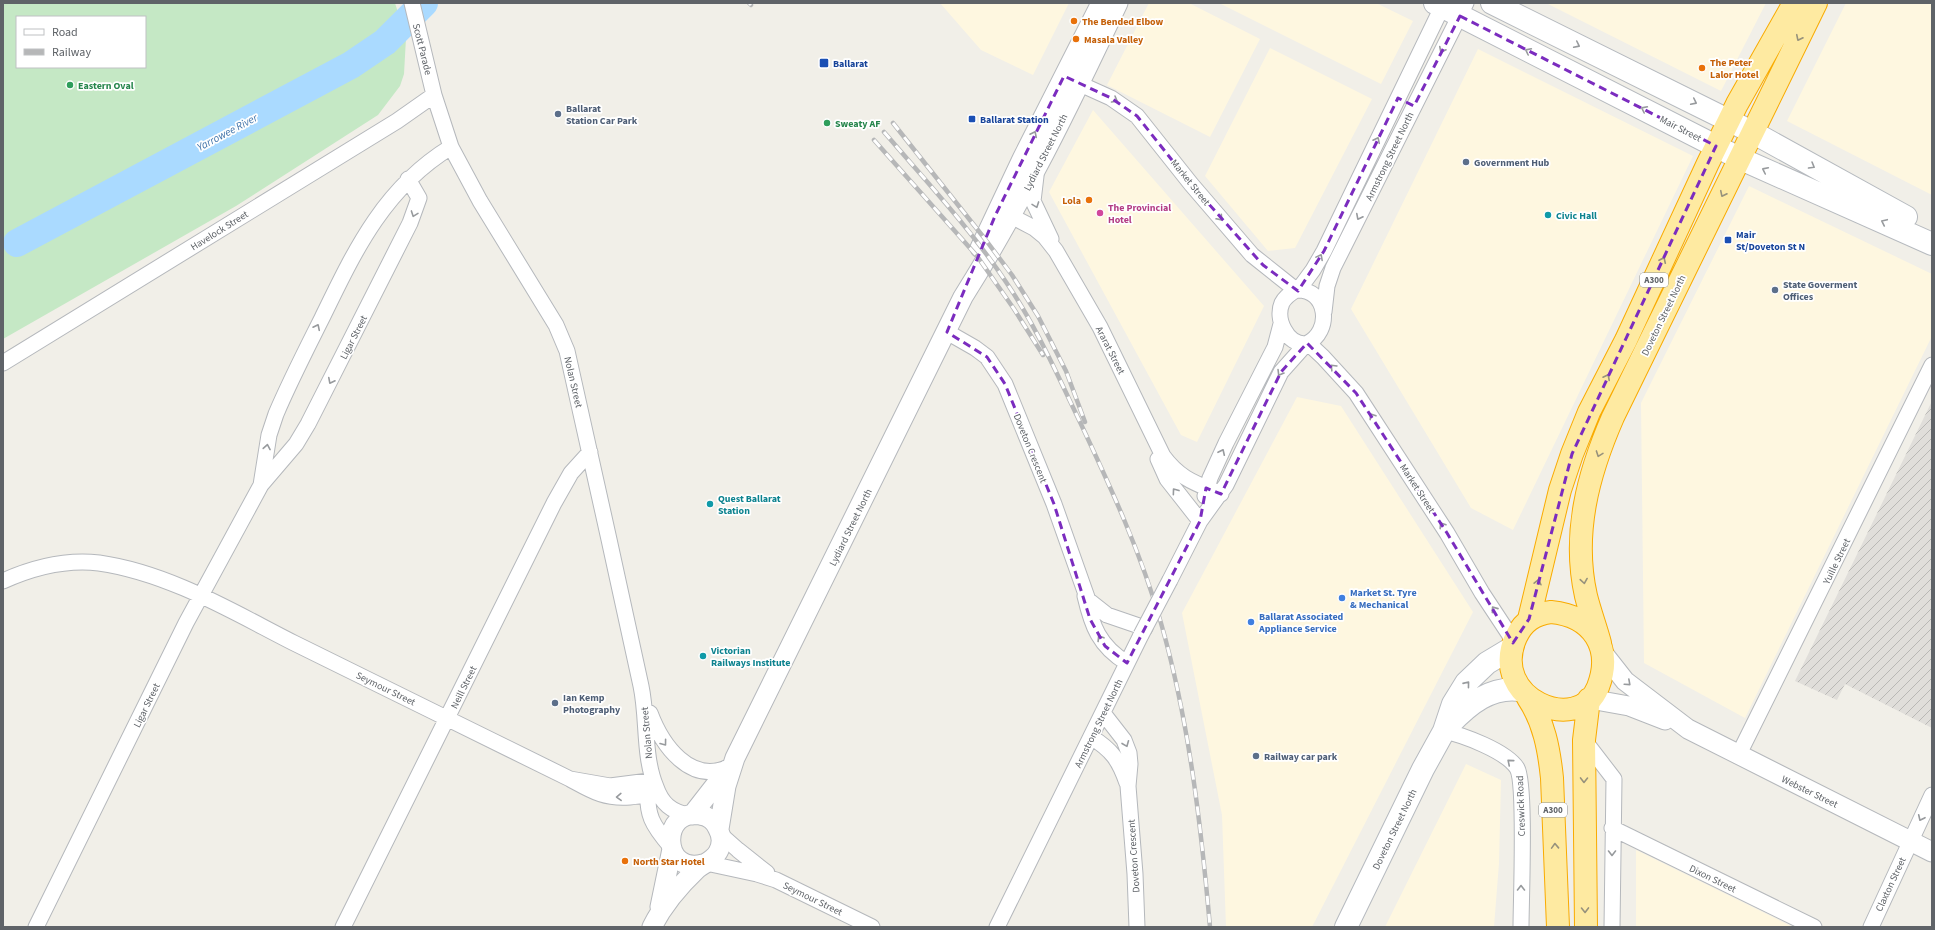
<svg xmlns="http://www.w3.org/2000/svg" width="1935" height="930" viewBox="0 0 1935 930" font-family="'Source Sans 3',sans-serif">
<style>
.commercial{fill:#fef7e0}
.industrial{fill:url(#industrial-furrows)}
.pitch{fill:#c5e8c5;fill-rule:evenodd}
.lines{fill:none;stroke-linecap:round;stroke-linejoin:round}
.river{stroke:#aadaff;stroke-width:28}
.minor-casing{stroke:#b5b8bc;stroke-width:17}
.tertiary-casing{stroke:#b5b8bc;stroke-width:21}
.secondary-casing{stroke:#b6babf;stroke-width:24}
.trunk-casing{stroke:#f9ab00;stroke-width:24}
.minor{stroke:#fff;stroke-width:15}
.tertiary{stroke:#fff;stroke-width:19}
.secondary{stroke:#fff;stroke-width:22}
.trunk{stroke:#feeaa1;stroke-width:22}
.rail-casing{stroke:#b6b7b8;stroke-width:4.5}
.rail{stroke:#fff;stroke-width:3;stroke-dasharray:9;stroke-linecap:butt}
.minor-bridge-casing{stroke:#b5b8bc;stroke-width:17;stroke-linecap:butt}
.minor-bridge{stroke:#fff;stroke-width:15}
.oneway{stroke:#97927c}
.oneway2{stroke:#979a9d}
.marked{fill:none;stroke:#7b2cbf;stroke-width:3;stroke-dasharray:8 5;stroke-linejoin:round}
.food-dot{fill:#e8710a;stroke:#fff;stroke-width:1.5}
.transit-dot{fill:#1a4fb4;stroke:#fff;stroke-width:1.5}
.leisure-dot{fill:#2e9e5b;stroke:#fff;stroke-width:1.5}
.service-dot{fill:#5c6f8a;stroke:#fff;stroke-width:1.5}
.hotel-dot{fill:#d1479c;stroke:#fff;stroke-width:1.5}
.culture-dot{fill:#0f9aa8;stroke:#fff;stroke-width:1.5}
.shop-dot{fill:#3f7fe0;stroke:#fff;stroke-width:1.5}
.labels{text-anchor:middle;stroke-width:3.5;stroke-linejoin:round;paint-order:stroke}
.shield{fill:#fff;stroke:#8f9295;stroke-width:1}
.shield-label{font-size:9px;font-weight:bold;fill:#5f6368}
.food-label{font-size:10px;font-weight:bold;fill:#c56008;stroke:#fff;text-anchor:start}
.street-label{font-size:10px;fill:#5f6368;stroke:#fff}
.transit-label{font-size:10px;font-weight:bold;fill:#164399;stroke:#fff;text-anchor:start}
.leisure-label{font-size:10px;font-weight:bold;fill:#27864d;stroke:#fff;text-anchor:start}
.service-label{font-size:10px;font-weight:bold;fill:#4e5e75;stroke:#fff;text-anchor:start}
.hotel-label{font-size:10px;font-weight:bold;fill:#b23c85;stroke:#fff;text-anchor:start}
.culture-label{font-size:10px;font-weight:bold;fill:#0d838f;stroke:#fff;text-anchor:start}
.shop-label{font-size:10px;font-weight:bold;fill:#366cbe;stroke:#fff;text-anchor:start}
.water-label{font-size:11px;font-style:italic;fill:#4174aa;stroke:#fff}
</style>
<defs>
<pattern id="industrial-furrows" width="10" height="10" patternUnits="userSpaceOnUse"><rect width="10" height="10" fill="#e0deda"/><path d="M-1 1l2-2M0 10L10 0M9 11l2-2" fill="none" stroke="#b9b8b5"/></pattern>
</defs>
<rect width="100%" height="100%" fill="#f1efe8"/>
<path class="commercial" d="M940,3H1069L1033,75L981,50Z
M1149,3H1189L1260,39L1210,137L1107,85Z
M1219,3H1376L1413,21L1381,84Z
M1546,3H1766L1721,91Z
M1846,3H1932V195L1787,121Z
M1270,48L1372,99L1295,248L1268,251L1205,176Z
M1478,49L1693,156L1513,530L1471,508L1351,309Z
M1093,110L1264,306L1197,442L1181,435L1049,192Z
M1749,186L1932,274V336L1745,718L1644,663L1641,403Z
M1297,397L1341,406L1473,612L1312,927H1226L1222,815L1182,613Z
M1466,764L1501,780L1499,863L1494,927H1385Z
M1636,850L1793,927H1636Z"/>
<path class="industrial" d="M1932,401V728L1845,684L1837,700L1795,681Z"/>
<path class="pitch" d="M3,3H395L406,38L404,74L400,86L378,115L236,206L3,339ZM17,17H145V67H17Z"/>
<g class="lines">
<path class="river" d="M17,243L351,65L385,42L424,3"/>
<defs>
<path id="minor" d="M412,3L434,95L451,147L480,201L556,325L567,351C592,463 617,574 641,686C648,719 643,756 656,787C662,804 671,811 688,815
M1080,84L1111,98L1137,116L1191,184L1252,255L1296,290
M1036,176L1033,201L1051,239
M1011,216L1034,228L1045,237L1056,251L1100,327L1163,456C1180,479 1195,483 1221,494
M1299,289L1313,270L1324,251L1444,3
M1296,290C1328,288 1333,332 1306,344C1287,345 1275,319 1282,303C1285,297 1291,293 1296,290Z
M1324,312L1327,286L1333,268L1466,3
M947,332L975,348L987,357L1005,384L1054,504L1088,600L1107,615L1145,628
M1308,343L1323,357L1356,393L1447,533L1482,593L1509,634L1513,643
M3,363L397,121L434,95
M1158,459L1167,479L1200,521
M261,485L269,435L276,414C290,381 306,350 322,318C355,250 384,188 451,147
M1205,496L1210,478L1226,443L1275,347L1281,324
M1170,580L1200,521L1226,485L1281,372L1306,344
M3,581C34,567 65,559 99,563C169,573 233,612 294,643C386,688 478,734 570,779C592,791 604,799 630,797C641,796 647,795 656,788L649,781L610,786L570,779
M1085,596C1092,626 1099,646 1127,663
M650,713C662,745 690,785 729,767
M1103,713L1124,740L1129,753L1130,764L1128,786L1135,874L1137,927
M1444,731C1463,735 1506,751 1517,768C1526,783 1521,901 1521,927
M1091,737C1112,750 1119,760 1127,783
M1584,740L1614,779L1612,927
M1738,756L1932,365
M648,786C646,815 652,825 671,847
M1612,828L1814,927
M720,834L738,850L767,873
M706,863L757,874L776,880L872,927
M36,927L186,623L261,485L296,444L308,424L410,223L419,198L408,179
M343,927L554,503L571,473L590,452
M997,927L1141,635
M1871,927L1932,795"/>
<path id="tertiary" d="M980,248L1022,159L1101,3
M1603,653L1625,681L1688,729L1932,852
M1590,699L1629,706L1665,720
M692,815L727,770
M719,829L726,786L735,758L963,297C1022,203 1071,103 1118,3
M660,907L672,849
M652,927C663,905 679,886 697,869C704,863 713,861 718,852C722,845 722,836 718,829C715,821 708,816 700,815C660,808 661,875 703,864"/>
<path id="secondary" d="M1435,3L1741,159L1932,244
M1492,3L1754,133L1906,217
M1450,724C1469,704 1491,686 1520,690
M1346,927L1423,769L1444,731L1453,704L1466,683L1487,663L1512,648"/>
<path id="trunk" d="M1551,612C1593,616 1613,648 1598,687C1579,736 1488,699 1516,637C1523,622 1534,614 1551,612Z
M1529,619L1560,490L1572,454L1589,412L1626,340L1708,163L1737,104L1794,3
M1600,643C1596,628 1590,612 1586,596C1572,534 1588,474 1613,417L1816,3
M1528,698C1544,722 1549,749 1552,778L1558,927
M1586,927L1584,740L1589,699"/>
</defs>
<use href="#minor" class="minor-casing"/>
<use href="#tertiary" class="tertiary-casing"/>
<use href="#secondary" class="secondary-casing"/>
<use href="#trunk" class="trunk-casing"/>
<use href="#minor" class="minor"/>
<use href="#tertiary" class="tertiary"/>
<use href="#secondary" class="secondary"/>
<use href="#trunk" class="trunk"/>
<defs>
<path id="rail" d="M749,3L751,5
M893,123L985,239L1012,275L1038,316L1066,371L1085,422
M884,132C926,181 970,228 1006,282C1036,326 1057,374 1080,422C1111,488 1141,553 1161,623C1189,721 1201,825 1210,927
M874,140L977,256L1014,309L1043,355"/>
</defs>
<use href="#rail" class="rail-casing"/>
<use href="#rail" class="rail"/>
<defs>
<path id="minor-bridge" d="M1141,635L1170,580"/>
</defs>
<use href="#minor-bridge" class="minor-bridge-casing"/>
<use href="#minor-bridge" class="minor-bridge"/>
</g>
<defs><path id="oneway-chevron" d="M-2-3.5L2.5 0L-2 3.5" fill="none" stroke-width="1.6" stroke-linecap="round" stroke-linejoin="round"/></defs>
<g class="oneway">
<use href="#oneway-chevron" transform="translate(1799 38) rotate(116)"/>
<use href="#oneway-chevron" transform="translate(1723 194) rotate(116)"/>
<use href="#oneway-chevron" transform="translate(1663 260) rotate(-65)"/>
<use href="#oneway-chevron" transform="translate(1607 377) rotate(-63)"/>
<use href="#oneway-chevron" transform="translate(1599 454) rotate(110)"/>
<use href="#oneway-chevron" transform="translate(1584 581) rotate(81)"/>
<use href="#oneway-chevron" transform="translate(1538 582) rotate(-77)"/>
<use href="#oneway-chevron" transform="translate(1584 780) rotate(91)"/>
<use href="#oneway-chevron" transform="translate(1555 846) rotate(-92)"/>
<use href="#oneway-chevron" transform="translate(1585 910) rotate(89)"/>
</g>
<g class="oneway2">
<use href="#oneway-chevron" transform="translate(1577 45) rotate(26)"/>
<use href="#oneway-chevron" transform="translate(1442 50) rotate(117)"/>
<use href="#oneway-chevron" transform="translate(1528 51) rotate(-153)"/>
<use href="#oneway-chevron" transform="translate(1115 100) rotate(30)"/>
<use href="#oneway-chevron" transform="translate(1694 102) rotate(26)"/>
<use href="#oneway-chevron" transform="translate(1644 109) rotate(-153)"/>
<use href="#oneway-chevron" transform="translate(1034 134) rotate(-63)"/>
<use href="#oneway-chevron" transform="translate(1377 140) rotate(-64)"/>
<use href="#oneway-chevron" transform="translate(1812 166) rotate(30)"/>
<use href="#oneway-chevron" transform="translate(1765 170) rotate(-154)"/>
<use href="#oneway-chevron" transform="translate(1036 205) rotate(70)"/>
<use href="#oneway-chevron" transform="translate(414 214) rotate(110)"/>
<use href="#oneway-chevron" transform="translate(1359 217) rotate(117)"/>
<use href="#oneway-chevron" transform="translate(1220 218) rotate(49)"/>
<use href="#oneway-chevron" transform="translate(1884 222) rotate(-155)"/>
<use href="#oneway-chevron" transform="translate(1320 257) rotate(-62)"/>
<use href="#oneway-chevron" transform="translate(317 327) rotate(-64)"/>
<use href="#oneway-chevron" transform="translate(1333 367) rotate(-134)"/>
<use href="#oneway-chevron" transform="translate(1280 373) rotate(121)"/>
<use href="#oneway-chevron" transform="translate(331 381) rotate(117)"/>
<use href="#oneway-chevron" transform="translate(1372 416) rotate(-123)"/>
<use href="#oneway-chevron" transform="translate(267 447) rotate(-80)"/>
<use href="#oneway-chevron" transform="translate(1222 452) rotate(-65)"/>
<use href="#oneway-chevron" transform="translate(1175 491) rotate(-126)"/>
<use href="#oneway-chevron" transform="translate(1442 525) rotate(-123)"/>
<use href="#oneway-chevron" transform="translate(1494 609) rotate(-125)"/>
<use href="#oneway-chevron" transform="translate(1100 638) rotate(-122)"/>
<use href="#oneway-chevron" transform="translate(1628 683) rotate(42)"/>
<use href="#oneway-chevron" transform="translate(1467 684) rotate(-51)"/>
<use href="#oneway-chevron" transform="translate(664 743) rotate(53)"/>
<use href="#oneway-chevron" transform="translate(1126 744) rotate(68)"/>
<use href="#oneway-chevron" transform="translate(1510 762) rotate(-140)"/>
<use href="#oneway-chevron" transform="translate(619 797) rotate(178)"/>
<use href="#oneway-chevron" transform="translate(1921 818) rotate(115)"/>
<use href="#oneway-chevron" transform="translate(1612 853) rotate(90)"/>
<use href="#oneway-chevron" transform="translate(1521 888) rotate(-90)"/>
</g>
<path class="marked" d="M1460,16L1716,146L1572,454L1529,619L1513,643L1447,533L1356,393L1307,343L1281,372L1221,494L1206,488L1200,521L1127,663L1105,646L1090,619L1054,504L1005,384L987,357L947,332L995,216L1064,76L1111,98L1137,116L1191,184L1263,265L1298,291L1324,251L1398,98L1414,106Z"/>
<g class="food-dot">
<circle cx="1074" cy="21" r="4"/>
<circle cx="1076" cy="39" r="4"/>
<circle cx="1702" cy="68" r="4"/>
<circle cx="1089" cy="200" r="4"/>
<circle cx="625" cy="861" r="4"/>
</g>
<g class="transit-dot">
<rect x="819" y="58" width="10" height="10" rx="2"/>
<rect x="968" y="115" width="8" height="8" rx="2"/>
<rect x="1724" y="236" width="8" height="8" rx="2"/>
</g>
<g class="leisure-dot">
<circle cx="70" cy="85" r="4"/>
<circle cx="827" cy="123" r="4"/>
</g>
<g class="service-dot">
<circle cx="558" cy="114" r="4"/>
<circle cx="1466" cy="162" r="4"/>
<circle cx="1775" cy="290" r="4"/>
<circle cx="555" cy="703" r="4"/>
<circle cx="1256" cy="756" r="4"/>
</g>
<circle class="hotel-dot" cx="1100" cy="213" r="4"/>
<g class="culture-dot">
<circle cx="1548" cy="215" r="4"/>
<circle cx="710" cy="504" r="4"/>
<circle cx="703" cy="656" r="4"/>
</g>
<g class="shop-dot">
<circle cx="1342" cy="598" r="4"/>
<circle cx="1251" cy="622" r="4"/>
</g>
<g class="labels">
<g class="shield">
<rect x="1640" y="273" width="28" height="14" rx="3"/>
<rect x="1539" y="803" width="28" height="14" rx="3"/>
</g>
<g class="shield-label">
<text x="1654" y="283">A300</text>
<text x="1553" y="813">A300</text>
</g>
<g class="food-label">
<text x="1082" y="25">The Bended Elbow</text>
<text x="1084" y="43">Masala Valley</text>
<text x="1710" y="66">The Peter<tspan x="1710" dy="12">Lalor Hotel</tspan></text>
<text x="1081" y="204" text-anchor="end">Lola</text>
<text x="633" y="865">North Star Hotel</text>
</g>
<g class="street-label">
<text transform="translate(423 49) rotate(76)" y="4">Scott Parade</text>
<text transform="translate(1681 128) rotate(27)" y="4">Mair Street</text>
<text transform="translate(1045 152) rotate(-63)" y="4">Lydiard Street North</text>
<text transform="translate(1389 156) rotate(-64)" y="4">Armstrong Street North</text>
<text transform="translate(1191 182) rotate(51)" y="4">Market Street</text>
<text transform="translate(219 230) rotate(-32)" y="4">Havelock Street</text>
<text transform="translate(1663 315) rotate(-64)" y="4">Doveton Street North</text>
<text transform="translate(353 337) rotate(-63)" y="4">Ligar Street</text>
<text transform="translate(1111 350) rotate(63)" y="4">Ararat Street</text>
<text transform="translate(574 382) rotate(77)" y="4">Nolan Street</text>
<text transform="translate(1031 448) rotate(68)" y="4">Doveton Crescent</text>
<text transform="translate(1418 488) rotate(57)" y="4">Market Street</text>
<text transform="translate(850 527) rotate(-64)" y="4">Lydiard Street North</text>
<text transform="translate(1836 561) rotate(-64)" y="4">Yuille Street</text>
<text transform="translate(463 687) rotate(-64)" y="4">Neill Street</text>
<text transform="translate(386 688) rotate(26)" y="4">Seymour Street</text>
<text transform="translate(146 705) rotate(-64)" y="4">Ligar Street</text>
<text transform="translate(1098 723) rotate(-64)" y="4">Armstrong Street North</text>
<text transform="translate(646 733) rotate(-95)" y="4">Nolan Street</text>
<text transform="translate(1810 791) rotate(26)" y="4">Webster Street</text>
<text transform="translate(1520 806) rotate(-92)" y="4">Creswick Road</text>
<text transform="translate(1394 829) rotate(-64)" y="4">Doveton Street North</text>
<text transform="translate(1133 856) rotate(-94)" y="4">Doveton Crescent</text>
<text transform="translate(1713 878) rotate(26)" y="4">Dixon Street</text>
<text transform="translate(1890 884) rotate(-65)" y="4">Claxton Street</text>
<text transform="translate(813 898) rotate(26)" y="4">Seymour Street</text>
</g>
<g class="transit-label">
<text x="833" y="67">Ballarat</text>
<text x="980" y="123">Ballarat Station</text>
<text x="1736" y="238">Mair<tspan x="1736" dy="12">St/Doveton St N</tspan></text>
</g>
<g class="leisure-label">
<text x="78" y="89">Eastern Oval</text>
<text x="835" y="127">Sweaty AF</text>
</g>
<g class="service-label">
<text x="566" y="112">Ballarat<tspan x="566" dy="12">Station Car Park</tspan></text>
<text x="1474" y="166">Government Hub</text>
<text x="1783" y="288">State Goverment<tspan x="1783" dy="12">Offices</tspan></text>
<text x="563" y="701">Ian Kemp<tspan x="563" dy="12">Photography</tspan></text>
<text x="1264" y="760">Railway car park</text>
</g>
<g class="hotel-label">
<text x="1108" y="211">The Provincial<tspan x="1108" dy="12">Hotel</tspan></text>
</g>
<g class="culture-label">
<text x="1556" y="219">Civic Hall</text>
<text x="718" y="502">Quest Ballarat<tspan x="718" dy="12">Station</tspan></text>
<text x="711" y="654">Victorian<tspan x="711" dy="12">Railways Institute</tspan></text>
</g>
<g class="shop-label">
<text x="1350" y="596">Market St. Tyre<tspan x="1350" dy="12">&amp; Mechanical</tspan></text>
<text x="1259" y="620">Ballarat Associated<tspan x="1259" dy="12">Appliance Service</tspan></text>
</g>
<g class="water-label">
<text transform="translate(227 132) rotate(-28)" y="4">Yarrowee River</text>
</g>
</g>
<rect width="1935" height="930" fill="none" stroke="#5f6368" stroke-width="8"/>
<rect x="16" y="16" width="130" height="52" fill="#ffffff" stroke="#bfc1c3"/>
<rect x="24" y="29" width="20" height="6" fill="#ffffff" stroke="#bfc1c3"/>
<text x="52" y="36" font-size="12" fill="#5f6368">Road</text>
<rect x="24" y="49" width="20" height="6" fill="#b6b7b8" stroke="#bfc1c3"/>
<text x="52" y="56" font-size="12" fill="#5f6368">Railway</text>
</svg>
